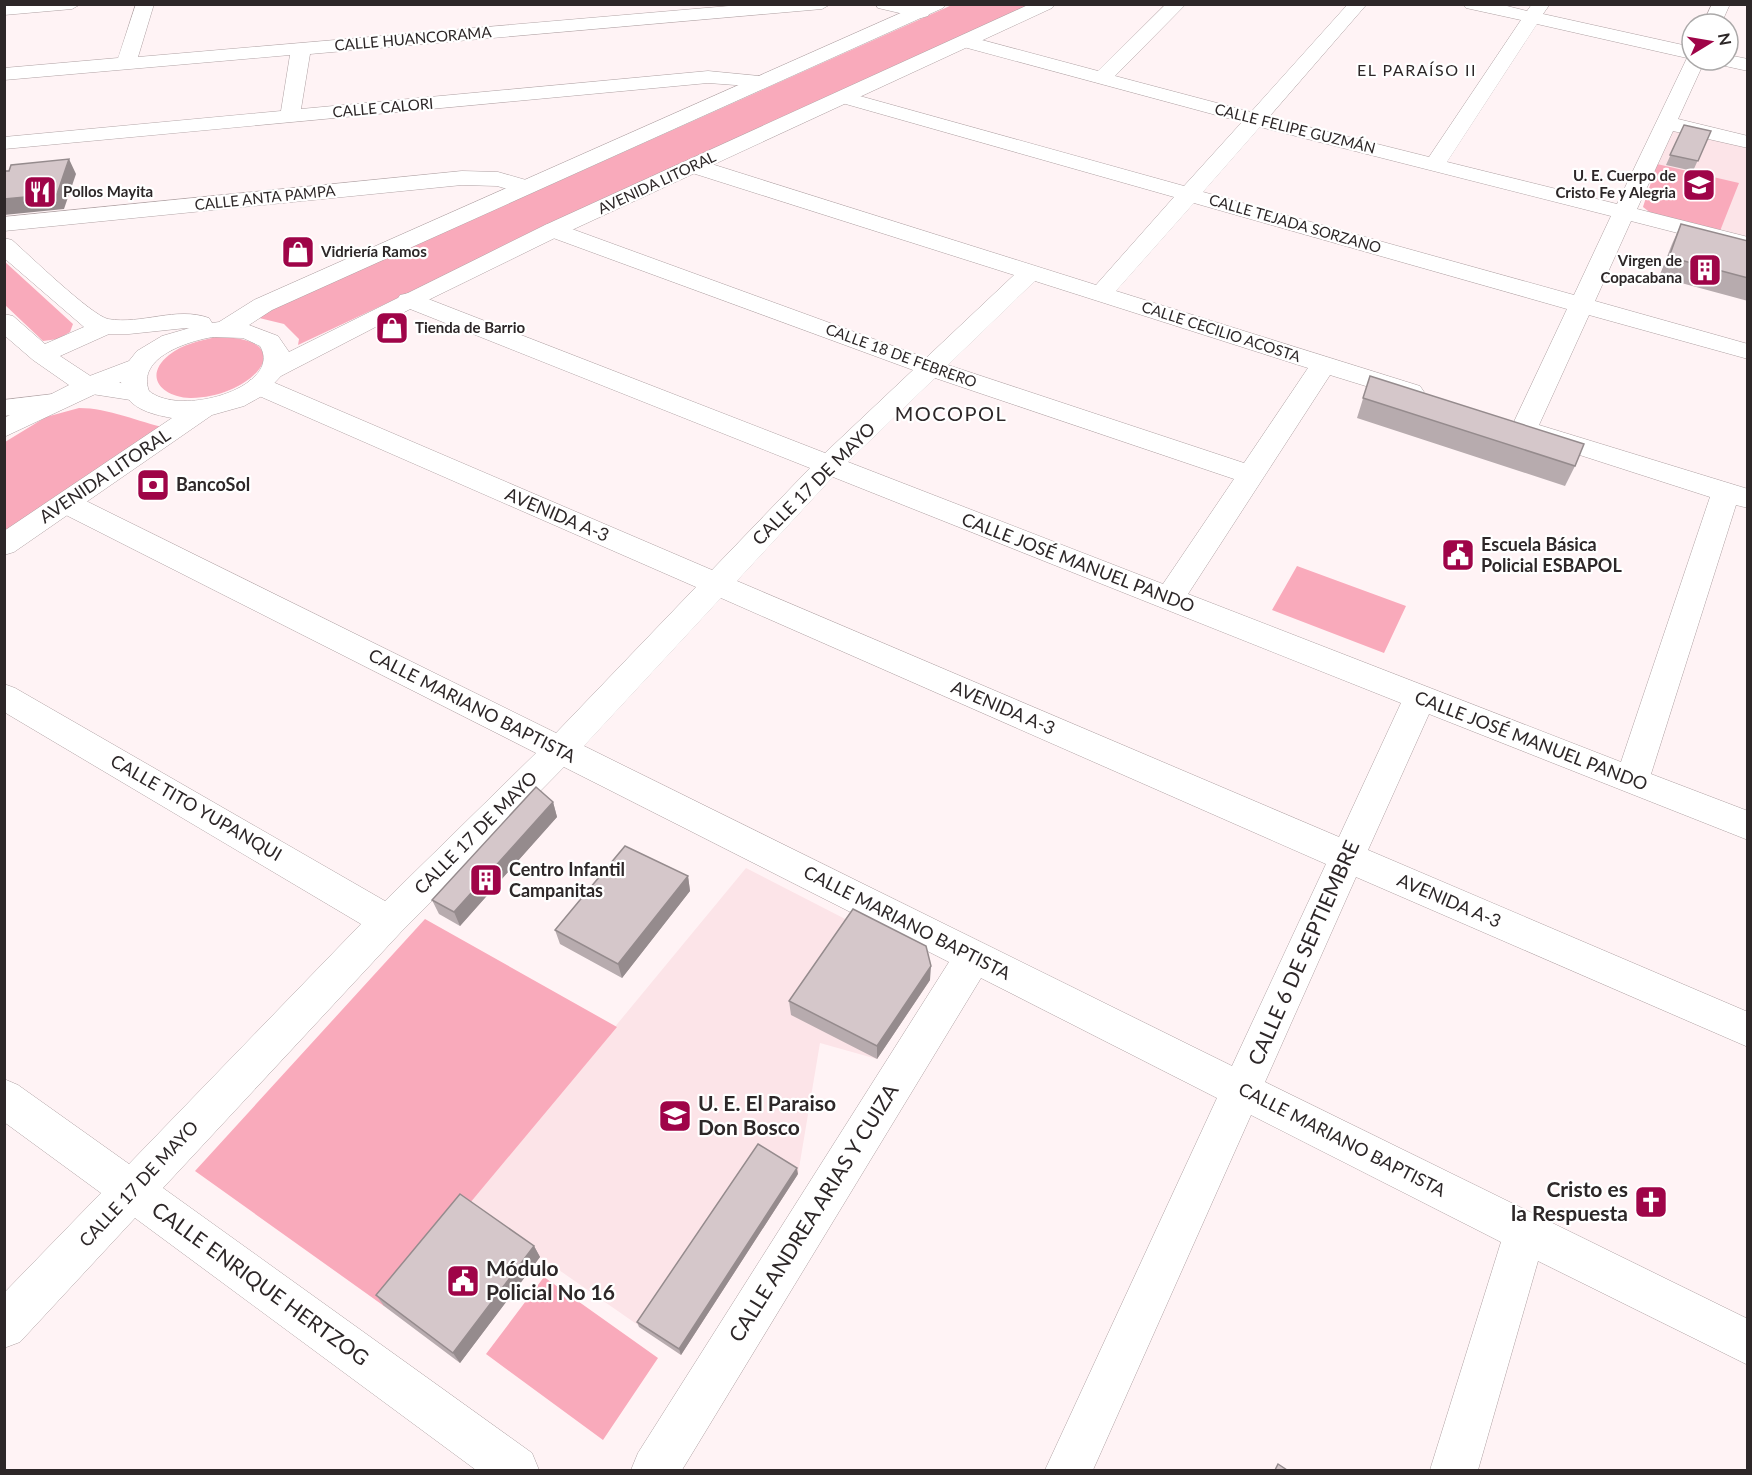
<svg xmlns="http://www.w3.org/2000/svg" width="1752" height="1475" viewBox="0 0 1752 1475" font-family="Lato,sans-serif">
<style>
.built{fill:#fce4e8}
.green{fill:#f9aabb}
.lines{fill:none;stroke-linecap:round;stroke-linejoin:round}
.minor-casing{stroke:#afa1a3;stroke-width:1}
.major-casing{stroke:#afa1a3;stroke-width:1}
.minor{fill:#fff;fill-rule:evenodd}
.major{fill:#fff;fill-rule:evenodd}
.wall{fill:#b7abae}
.shaded-wall{fill:#958b8d}
.building{fill:#d5c7ca;stroke:#958b8d;stroke-width:1.5}
.labels{text-anchor:middle;stroke-width:4.5;stroke-linejoin:round;paint-order:stroke}
.far-street-label{font-size:15px;fill:#2d2728;stroke:#fff}
.far-poi-label{font-size:15px;font-weight:bold;fill:#2d2728;stroke:#fff;text-anchor:start}
.far-neighbourhood-label{font-size:16px;letter-spacing:1.5px;fill:#2d2728;stroke:#fff}
.street-label{font-size:18px;fill:#2d2728;stroke:#fff}
.poi-label{font-size:18px;font-weight:bold;fill:#2d2728;stroke:#fff;text-anchor:start}
.neighbourhood-label{font-size:20px;letter-spacing:1.5px;fill:#2d2728;stroke:#fff}
.near-street-label{font-size:21px;fill:#2d2728;stroke:#fff}
.near-poi-label{font-size:21px;font-weight:bold;fill:#2d2728;stroke:#fff;text-anchor:start}
</style>
<rect width="100%" height="100%" fill="#fff3f5"/>
<path class="built" d="M1678,130L1747,147V238L1643,207L1657,164L1672,131Z
M746,868L925,960L930,980L877,1059L820,1043L798,1174L681,1355L467,1206Z"/>
<path class="green" d="M952,5H1033L553,225L298,345L299,339L284,324L255,317Z
M1657,164L1739,183L1720,231L1652,214L1643,207Z
M4,261L73,324L70,332L58,339L43,341L5,305Z
M216,337C307,337 251,399 190,398C163,397 142,377 169,355C183,344 199,341 216,337Z
M79,408C109,408 138,422 167,428L5,538V442L46,417Z
M1297,566L1406,606L1384,653L1272,610Z
M425,919L617,1027L384,1306L195,1171Z
M544,1277L658,1358L603,1440L486,1354Z"/>
<g class="lines">
<defs>
<path id="minor" d="M4,4H81L72,9L4,15Z
M136,4H154L138,57L752,4H831L822,9L310,54L301,109L708,71L770,77L773,81L770,85L763,87L708,83L4,149V137L281,111L290,55L4,80V68L118,58Z
M875,4H912L928,8L930,12L928,16L921,18L878,8Z
M1166,4H1186L1115,76L1251,112L1348,4H1367L1269,117L1429,157L1521,20L1466,8L1463,4H1499L1527,11L1532,4H1550L1543,14L1692,47V60H1705L1678,119L1748,136V148L1673,131L1637,209L1748,237V251L1631,221L1595,301L1748,344V359L1589,315L1539,425L1748,489V508L1736,505L1651,774L1748,811V840L1429,714L1368,850L1748,1012V1047L1356,877L1265,1082L1748,1319V1365L1538,1261L1478,1470H1430L1501,1242L1251,1115L1093,1470H1045L1217,1098L981,978L682,1470H631L638,1453L949,962L564,767L401,932L163,1188L532,1453L539,1470H476L135,1218L20,1342L4,1348V1293L101,1193L4,1122V1079L18,1085L129,1164L361,924L4,712V684L15,688L385,901L536,753L56,510L52,503L56,496L66,494L76,496L556,733L696,587L250,392L246,386L250,380L259,378L268,380L712,570L810,468L400,305L397,300L400,295L409,293L418,295L825,453L913,370L545,235L542,230L545,225L553,223L561,225L926,358L1014,275L686,171L683,166L686,161L694,160L702,161L1096,285L1174,197L835,101L832,97L835,93H849L1184,186L1242,122L960,46L957,42L960,38L967,36L1098,71ZM1537,24L1687,58L1617,204L1447,162ZM1260,127L1611,216L1574,295L1203,192ZM1194,203L1567,309L1511,428L1515,434L1528,435L1530,439L1710,497L1621,762L1188,594L1330,375L1411,400L1420,398L1424,392L1420,386L1116,291ZM1035,281L1308,368L1244,463L948,365ZM935,378L1234,479L1163,584L848,462ZM833,477L1401,703L1339,837L737,581ZM721,598L1326,864L1232,1066L584,746Z
M1712,4H1730L1721,24H1703Z
M1728,55L1748,59V71L1716,64L1713,60H1728Z
M462,171L498,172L533,182L536,187L533,192L525,194L497,186L462,185L4,231V217Z
M4,238L12,240C29,255 91,315 108,319C142,325 176,306 209,318L217,331L214,336L205,338L196,336L192,329L186,328L129,334H109L60,356L95,379L146,387L150,393L146,399L137,401L79,392L33,360L4,335V314L13,316L45,344L84,327L4,258Z
M53,394L62,396L66,402L62,408L4,416V400Z"/>
<path id="major" d="M921,4H946L943,8L272,310L249,325L278,336L289,352L545,225L1030,4H1055L1052,8L561,235L418,305L281,376L262,396L244,406L212,415L14,552L4,555V531L172,418C150,414 125,408 121,382L4,437V418L79,380L129,361L137,351L162,336L200,325L219,322L254,300ZM213,337L243,338L260,346C284,386 182,418 149,391C136,357 189,341 213,337Z"/>
</defs>
<use href="#minor" class="minor-casing"/>
<use href="#major" class="major-casing"/>
<use href="#minor" class="minor"/>
<use href="#major" class="major"/>
</g>
<path class="wall" d="M1684,125L1711,131L1693,171L1666,165Z
M1681,224L1748,241V301L1659,277L1672,244Z
M1370,376L1575,466L1565,486L1357,418Z
M553,802L557,817L460,926L439,914L432,900Z
M688,876L690,891L622,978L560,944L555,930Z
M930,980L877,1059L791,1015L789,1001Z
M798,1174L681,1355L639,1327L637,1322Z
M534,1246L540,1257L460,1363L384,1306L376,1295Z"/>
<path class="shaded-wall" d="M69,159L76,174L64,209L4,215V199Z
M553,802L557,817L460,926L454,912Z
M688,876L690,891L622,978L618,964Z
M931,966L930,980L877,1059V1046Z
M797,1168L798,1174L681,1355L679,1349Z
M534,1246L540,1257L460,1363L453,1353Z"/>
<path class="building" d="M1684,125L1711,131L1698,161L1670,155Z
M69,159L57,194L4,199V174L5,171H9L11,165Z
M1681,224L1748,241V278L1669,257Z
M1370,376L1584,444L1575,466L1363,398Z
M536,787L553,802L454,912L432,900Z
M625,846L688,876L618,964L555,930Z
M853,909L926,946L931,966L877,1046L789,1001Z
M758,1144L797,1168L679,1349L637,1322Z
M460,1194L534,1246L453,1353L376,1295Z
M1278,1464L1287,1470H1275Z"/>
<defs>
<symbol id="school-square" viewBox="-11 -11 22 22"><rect x="-9" y="-9" width="18" height="18" rx="4" fill="#9f0448" stroke="#fff"/><path d="M0-5L7-2L0 1L-7-2ZM-4 1L0 2.5L4 1V4Q0 6-4 4Z" fill="#fff"/></symbol>
<symbol id="restaurant-square" viewBox="-11 -11 22 22"><rect x="-9" y="-9" width="18" height="18" rx="4" fill="#9f0448" stroke="#fff"/><path d="M-5-6h1v4h1v-4h1v4h1v-4h1v5L-1.5 .5V6h-2V.5L-5-1ZM5-6V6H3V1.5H1.5Q1.5-4 5-6Z" fill="#fff"/></symbol>
<symbol id="shop-square" viewBox="-11 -11 22 22"><rect x="-9" y="-9" width="18" height="18" rx="4" fill="#9f0448" stroke="#fff"/><path d="M-5-2.5h2.3a2.7 3.5 0 0 1 5.4 0H5L5.5 6h-11ZM-1.5-2.5h3a1.5 2.3 0 0 0-3 0Z" fill="#fff"/></symbol>
<symbol id="building-square" viewBox="-11 -11 22 22"><rect x="-9" y="-9" width="18" height="18" rx="4" fill="#9f0448" stroke="#fff"/><path d="M-4-6H4V6H1V3H-1V6H-4ZM-2.5-4.3h1.7v1.8h-1.7ZM.8-4.3h1.7v1.8H.8ZM-2.5-1h1.7V.8h-1.7ZM.8-1h1.7V.8H.8Z" fill="#fff"/></symbol>
<symbol id="bank-square" viewBox="-11 -11 22 22"><rect x="-9" y="-9" width="18" height="18" rx="4" fill="#9f0448" stroke="#fff"/><path d="M-6-4H6V4H-6ZM0-2.3a2.3 2.3 0 1 0 0 4.6a2.3 2.3 0 1 0 0-4.6Z" fill="#fff"/></symbol>
<symbol id="civic-square" viewBox="-11 -11 22 22"><rect x="-9" y="-9" width="18" height="18" rx="4" fill="#9f0448" stroke="#fff"/><path d="M-.6-6.5H3V-4.5H.6V-3L4-1V1h2V6H-6V1h2V-1L-.6-3ZM-1.2 2.5V6h2.4V2.5Z" fill="#fff"/></symbol>
<symbol id="church-square" viewBox="-11 -11 22 22"><rect x="-9" y="-9" width="18" height="18" rx="4" fill="#9f0448" stroke="#fff"/><path d="M-1.2-6h2.4v3.5h3.3v2.4h-3.3V6h-2.4V-.1h-3.3v-2.4h3.3Z" fill="#fff"/></symbol>
</defs>
<g fill-rule="evenodd">
<use href="#school-square" x="1680" y="166" width="38" height="38"/>
<use href="#restaurant-square" x="21" y="173" width="38" height="38"/>
<use href="#shop-square" x="279" y="233" width="38" height="38"/>
<use href="#building-square" x="1686" y="251" width="38" height="38"/>
<use href="#shop-square" x="373" y="309" width="38" height="38"/>
<use href="#bank-square" x="134" y="466" width="38" height="38"/>
<use href="#civic-square" x="1439" y="536" width="38" height="38"/>
<use href="#building-square" x="467" y="861" width="38" height="38"/>
<use href="#school-square" x="656" y="1097" width="38" height="38"/>
<use href="#church-square" x="1632" y="1183" width="38" height="38"/>
<use href="#civic-square" x="444" y="1262" width="38" height="38"/>
</g>
<g class="labels">
<g class="far-street-label">
<text transform="translate(413 39) rotate(-5)" y="5">CALLE HUANCORAMA</text>
<text transform="translate(383 108) rotate(-5)" y="5">CALLE CALORI</text>
<text transform="translate(1295 129) rotate(14)" y="5">CALLE FELIPE GUZMÁN</text>
<text transform="translate(657 183) rotate(-25)" y="5">AVENIDA LITORAL</text>
<text transform="translate(265 198) rotate(-6)" y="5">CALLE ANTA PAMPA</text>
<text transform="translate(1295 224) rotate(16)" y="5">CALLE TEJADA SORZANO</text>
<text transform="translate(1221 332) rotate(18)" y="5">CALLE CECILIO ACOSTA</text>
<text transform="translate(901 356) rotate(20)" y="5">CALLE 18 DE FEBRERO</text>
</g>
<g class="far-poi-label">
<text x="1676" y="181" text-anchor="end">U. E. Cuerpo de<tspan x="1676" dy="17">Cristo Fe y Alegria</tspan></text>
<text x="63" y="197">Pollos Mayita</text>
<text x="321" y="257">Vidriería Ramos</text>
<text x="1682" y="266" text-anchor="end">Virgen de<tspan x="1682" dy="17">Copacabana</tspan></text>
<text x="415" y="333">Tienda de Barrio</text>
</g>
<g class="far-neighbourhood-label">
<text x="1417" y="76">EL PARAÍSO II</text>
</g>
<g class="street-label">
<text transform="translate(105 476) rotate(-34)" y="6">AVENIDA LITORAL</text>
<text transform="translate(814 484) rotate(-45)" y="6">CALLE 17 DE MAYO</text>
<text transform="translate(557 515) rotate(23)" y="6">AVENIDA A-3</text>
<text transform="translate(1078 563) rotate(21)" y="6">CALLE JOSÉ MANUEL PANDO</text>
<text transform="translate(472 706) rotate(27)" y="6">CALLE MARIANO BAPTISTA</text>
<text transform="translate(1003 708) rotate(23)" y="6">AVENIDA A-3</text>
<text transform="translate(1531 741) rotate(21)" y="6">CALLE JOSÉ MANUEL PANDO</text>
<text transform="translate(196 808) rotate(30)" y="6">CALLE TITO YUPANQUI</text>
<text transform="translate(476 833) rotate(-45)" y="6">CALLE 17 DE MAYO</text>
<text transform="translate(1449 901) rotate(23)" y="6">AVENIDA A-3</text>
<text transform="translate(907 923) rotate(27)" y="6">CALLE MARIANO BAPTISTA</text>
<text transform="translate(1342 1140) rotate(27)" y="6">CALLE MARIANO BAPTISTA</text>
<text transform="translate(139 1184) rotate(-47)" y="6">CALLE 17 DE MAYO</text>
</g>
<g class="poi-label">
<text x="176" y="491">BancoSol</text>
<text x="1481" y="551">Escuela Básica<tspan x="1481" dy="21">Policial ESBAPOL</tspan></text>
<text x="509" y="876">Centro Infantil<tspan x="509" dy="21">Campanitas</tspan></text>
</g>
<g class="neighbourhood-label">
<text x="951" y="421">MOCOPOL</text>
</g>
<g class="near-street-label">
<text transform="translate(1304 953) rotate(-66)" y="7">CALLE 6 DE SEPTIEMBRE</text>
<text transform="translate(814 1213) rotate(-58)" y="7">CALLE ANDREA ARIAS Y CUIZA</text>
<text transform="translate(260 1284) rotate(36)" y="7">CALLE ENRIQUE HERTZOG</text>
</g>
<g class="near-poi-label">
<text x="698" y="1111">U. E. El Paraiso<tspan x="698" dy="24">Don Bosco</tspan></text>
<text x="1628" y="1197" text-anchor="end">Cristo es<tspan x="1628" dy="24">la Respuesta</tspan></text>
<text x="486" y="1276">Módulo<tspan x="486" dy="24">Policial No 16</tspan></text>
</g>
</g>
<rect width="1752" height="1475" fill="none" stroke="#2d2728" stroke-width="12"/>
<g transform="translate(1710 42) rotate(79)"><circle r="28" fill="#ffffff" stroke="#aba9a9" stroke-width="1.5"/>
<path d="M0-4.5L10 22L0 15L-10 22Z" fill="#9f0448"/>
<text y="-9" font-size="16" font-weight="bold" text-anchor="middle" fill="#2d2728">N</text>
</g>
</svg>
